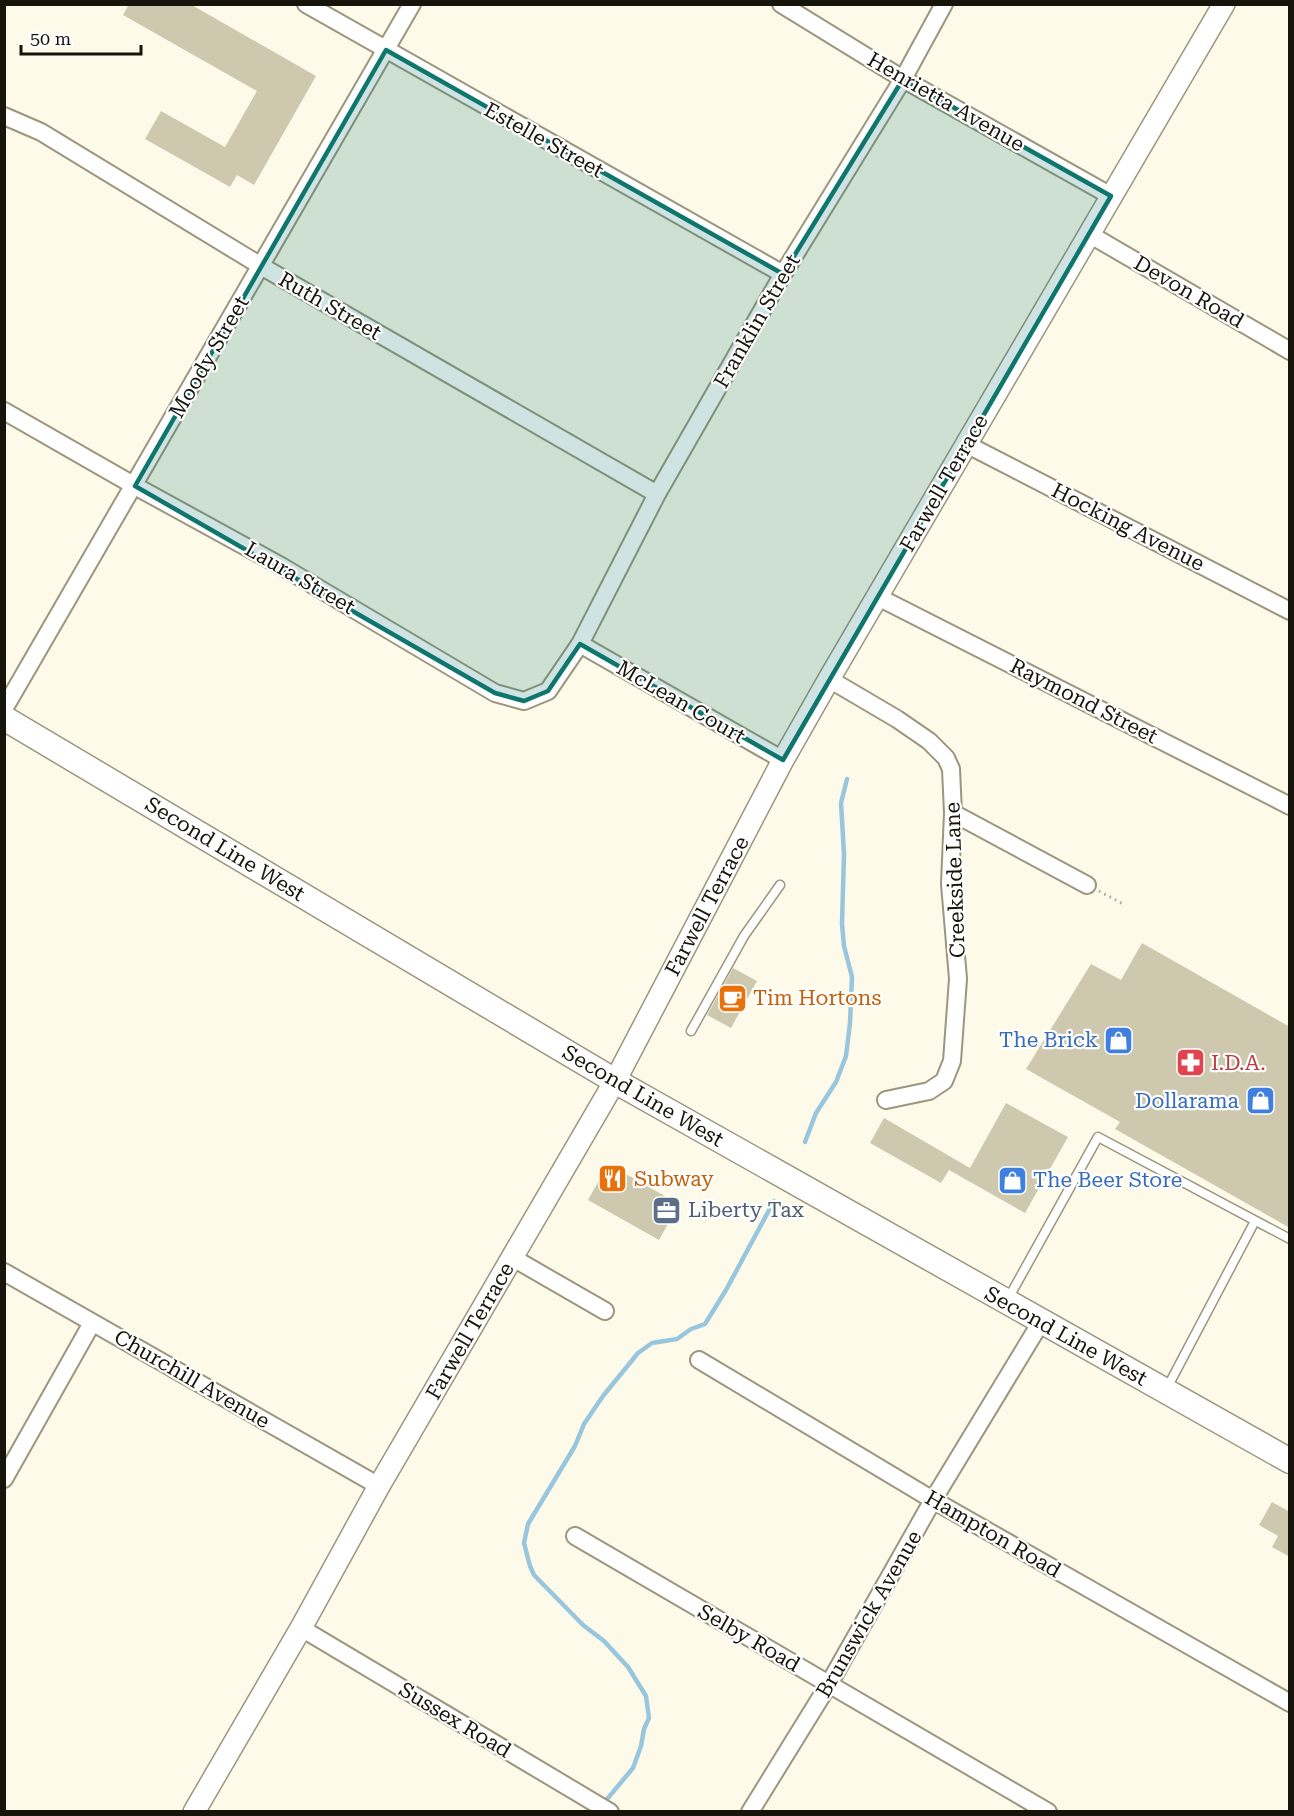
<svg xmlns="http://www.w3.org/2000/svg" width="1294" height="1816" viewBox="0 0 1294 1816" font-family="'Roboto Serif',serif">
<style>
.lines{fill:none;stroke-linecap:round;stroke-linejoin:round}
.stream{stroke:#98c6dd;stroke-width:4.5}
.building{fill:#cec8ae}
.service-casing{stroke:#9c967c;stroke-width:11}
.minor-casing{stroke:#9c967c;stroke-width:20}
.tertiary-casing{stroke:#9c967c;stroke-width:24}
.secondary-casing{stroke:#9c967c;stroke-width:27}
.path{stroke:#a7a396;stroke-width:3;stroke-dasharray:1.5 4.5;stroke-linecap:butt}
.service{stroke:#fff;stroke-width:8}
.minor{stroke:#fff;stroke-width:16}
.tertiary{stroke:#fff;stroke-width:21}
.secondary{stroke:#fff;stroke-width:24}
.marked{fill:#0f766e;fill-opacity:0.2;stroke:#0f766e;stroke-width:4.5;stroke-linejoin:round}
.labels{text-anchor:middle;stroke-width:4.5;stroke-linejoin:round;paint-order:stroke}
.street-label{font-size:21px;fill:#17150b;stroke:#fff}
.food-label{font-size:21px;fill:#c56008;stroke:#fff;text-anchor:start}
.shop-label{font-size:21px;fill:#366cbe;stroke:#fff;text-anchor:end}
.health-label{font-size:21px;fill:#be3a42;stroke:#fff;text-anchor:start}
.service-label{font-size:21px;fill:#4e5e75;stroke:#fff;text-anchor:start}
</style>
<rect width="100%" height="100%" fill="#fefaea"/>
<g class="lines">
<path class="stream" d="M805,1142L816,1113L836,1082L846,1056L850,1023L852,977L844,946L842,924L844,854L841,803L847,779
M603,1804L633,1768L641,1746L644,1729L649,1718L646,1696L628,1667L604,1641L583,1625L534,1575L530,1566L524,1543L528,1524L575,1446L584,1424L603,1396L638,1353L652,1343L677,1339L691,1329L705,1324L726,1290L774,1201"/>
</g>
<path class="building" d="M129,4H190L316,76L254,185L237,175L230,187L145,139L161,111L225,147L257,91L123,15Z
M1142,943L1290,1027V1228L1115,1129L1120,1122L1026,1069L1091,964L1121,980Z
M733,968L757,981L731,1028L707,1015Z
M1006,1103L1068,1137L1025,1213L949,1170L941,1183L870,1143L884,1118L970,1168Z
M608,1164L679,1204L659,1240L588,1200Z
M1272,1502L1290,1512V1557L1272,1547L1278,1536L1259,1525Z"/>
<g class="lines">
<defs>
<path id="service" d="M691,1031L744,936L780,885
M1008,1299L1098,1137L1290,1239
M1167,1388L1255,1221"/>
<path id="minor" d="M306,4L783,274
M781,4L903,79L1111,196
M4,116L41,132L261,266L657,494
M1089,234L1290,351
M4,411L135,486L281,566L495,693L524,701L548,691L580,644L657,494L783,274L903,79L944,4
M966,444L1290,611
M878,597L1290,806
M580,644L783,760
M829,679L897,719L929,741L946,758L951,769L953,813L950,884L958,979L952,1061L944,1081L929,1091L886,1100
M4,709L412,4
M953,813L1087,885
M513,1258L605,1311
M4,1272L379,1486
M699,1360L933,1500L1290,1703
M4,1479L92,1323
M575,1536L1048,1812
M301,1628L610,1812
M750,1812L829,1684L933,1500L1041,1322"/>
<path id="tertiary" d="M194,1812L301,1628L379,1486L615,1081L783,760L829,679L1224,4"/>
<path id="secondary" d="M4,718L615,1081L1290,1461"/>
</defs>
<use href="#service" class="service-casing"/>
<use href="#minor" class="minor-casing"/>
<use href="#tertiary" class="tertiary-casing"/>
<use href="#secondary" class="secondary-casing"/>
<path class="path" d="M1099,891L1125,905"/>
<use href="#service" class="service"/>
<use href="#minor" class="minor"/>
<use href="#tertiary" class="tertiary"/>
<use href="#secondary" class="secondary"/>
</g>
<path class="marked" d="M386,50L783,274L903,79L1111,196L783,760L580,644L548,691L524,701L495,693L135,486Z"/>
<defs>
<symbol id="cafe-square" viewBox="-11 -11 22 22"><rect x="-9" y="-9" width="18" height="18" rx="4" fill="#e8710a" stroke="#fff"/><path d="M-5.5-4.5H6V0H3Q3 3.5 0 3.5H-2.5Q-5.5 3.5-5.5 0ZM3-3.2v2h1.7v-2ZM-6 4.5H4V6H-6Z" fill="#fff"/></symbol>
<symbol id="shop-square" viewBox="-11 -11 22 22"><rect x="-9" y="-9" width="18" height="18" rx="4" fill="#3f7fe0" stroke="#fff"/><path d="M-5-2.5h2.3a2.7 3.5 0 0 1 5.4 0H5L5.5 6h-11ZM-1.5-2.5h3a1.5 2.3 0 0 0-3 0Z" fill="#fff"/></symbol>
<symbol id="pharmacy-square" viewBox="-11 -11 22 22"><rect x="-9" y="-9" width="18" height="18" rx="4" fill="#e0444e" stroke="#fff"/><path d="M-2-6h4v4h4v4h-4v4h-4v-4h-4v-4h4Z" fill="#fff"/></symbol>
<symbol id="restaurant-square" viewBox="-11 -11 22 22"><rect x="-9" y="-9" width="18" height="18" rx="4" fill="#e8710a" stroke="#fff"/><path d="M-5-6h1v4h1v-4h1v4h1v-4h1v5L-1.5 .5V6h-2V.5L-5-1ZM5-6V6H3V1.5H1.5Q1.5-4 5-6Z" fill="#fff"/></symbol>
<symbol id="office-square" viewBox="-11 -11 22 22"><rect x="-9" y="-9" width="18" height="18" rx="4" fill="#5c6f8a" stroke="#fff"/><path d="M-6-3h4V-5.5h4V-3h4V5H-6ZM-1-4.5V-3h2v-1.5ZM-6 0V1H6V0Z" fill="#fff"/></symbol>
</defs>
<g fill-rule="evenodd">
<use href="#cafe-square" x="716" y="982" width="33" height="33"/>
<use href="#shop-square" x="1102" y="1024" width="33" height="33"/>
<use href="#pharmacy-square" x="1174" y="1046" width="33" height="33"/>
<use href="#shop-square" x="1244" y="1084" width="33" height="33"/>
<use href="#restaurant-square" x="596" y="1162" width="33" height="33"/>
<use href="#shop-square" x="996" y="1164" width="33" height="33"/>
<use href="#office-square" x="650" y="1194" width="33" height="33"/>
</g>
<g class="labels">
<g class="street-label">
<text transform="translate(946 102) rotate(30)" y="7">Henrietta Avenue</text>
<text transform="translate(544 140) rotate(29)" y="7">Estelle Street</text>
<text transform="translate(1189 292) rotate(30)" y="7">Devon Road</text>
<text transform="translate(330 306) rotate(30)" y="7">Ruth Street</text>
<text transform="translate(757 321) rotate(-60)" y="7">Franklin Street</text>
<text transform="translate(209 357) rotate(-60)" y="7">Moody Street</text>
<text transform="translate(944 483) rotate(-60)" y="7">Farwell Terrace</text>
<text transform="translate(1128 527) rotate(27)" y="7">Hocking Avenue</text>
<text transform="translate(300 578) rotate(30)" y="7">Laura Street</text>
<text transform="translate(1084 701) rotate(27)" y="7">Raymond Street</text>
<text transform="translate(681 702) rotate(30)" y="7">McLean Court</text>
<text transform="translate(225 849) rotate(31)" y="7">Second Line West</text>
<text transform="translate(955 880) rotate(-92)" y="7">Creekside Lane</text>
<text transform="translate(707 906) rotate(-62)" y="7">Farwell Terrace</text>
<text transform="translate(643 1096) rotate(30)" y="7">Second Line West</text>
<text transform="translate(470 1331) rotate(-60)" y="7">Farwell Terrace</text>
<text transform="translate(1066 1336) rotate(29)" y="7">Second Line West</text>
<text transform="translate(192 1379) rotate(30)" y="7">Churchill Avenue</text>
<text transform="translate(993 1534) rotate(30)" y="7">Hampton Road</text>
<text transform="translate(869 1614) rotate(-60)" y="7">Brunswick Avenue</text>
<text transform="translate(749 1638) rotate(30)" y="7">Selby Road</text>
<text transform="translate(455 1720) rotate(31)" y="7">Sussex Road</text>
</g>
<g class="food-label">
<text x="753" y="1005">Tim Hortons</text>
<text x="634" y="1186">Subway</text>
</g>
<g class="shop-label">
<text x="1098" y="1047">The Brick</text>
<text x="1239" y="1108">Dollarama</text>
<text x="1033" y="1187" text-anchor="start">The Beer Store</text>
</g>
<g class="health-label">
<text x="1211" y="1070">I.D.A.</text>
</g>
<g class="service-label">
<text x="688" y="1217">Liberty Tax</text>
</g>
</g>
<rect width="1294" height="1816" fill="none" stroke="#17150b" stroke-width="12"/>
<path d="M21 45v9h120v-9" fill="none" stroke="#17150b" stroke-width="3"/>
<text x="30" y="45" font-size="18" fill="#17150b" stroke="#ffffff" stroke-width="4.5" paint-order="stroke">50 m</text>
</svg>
